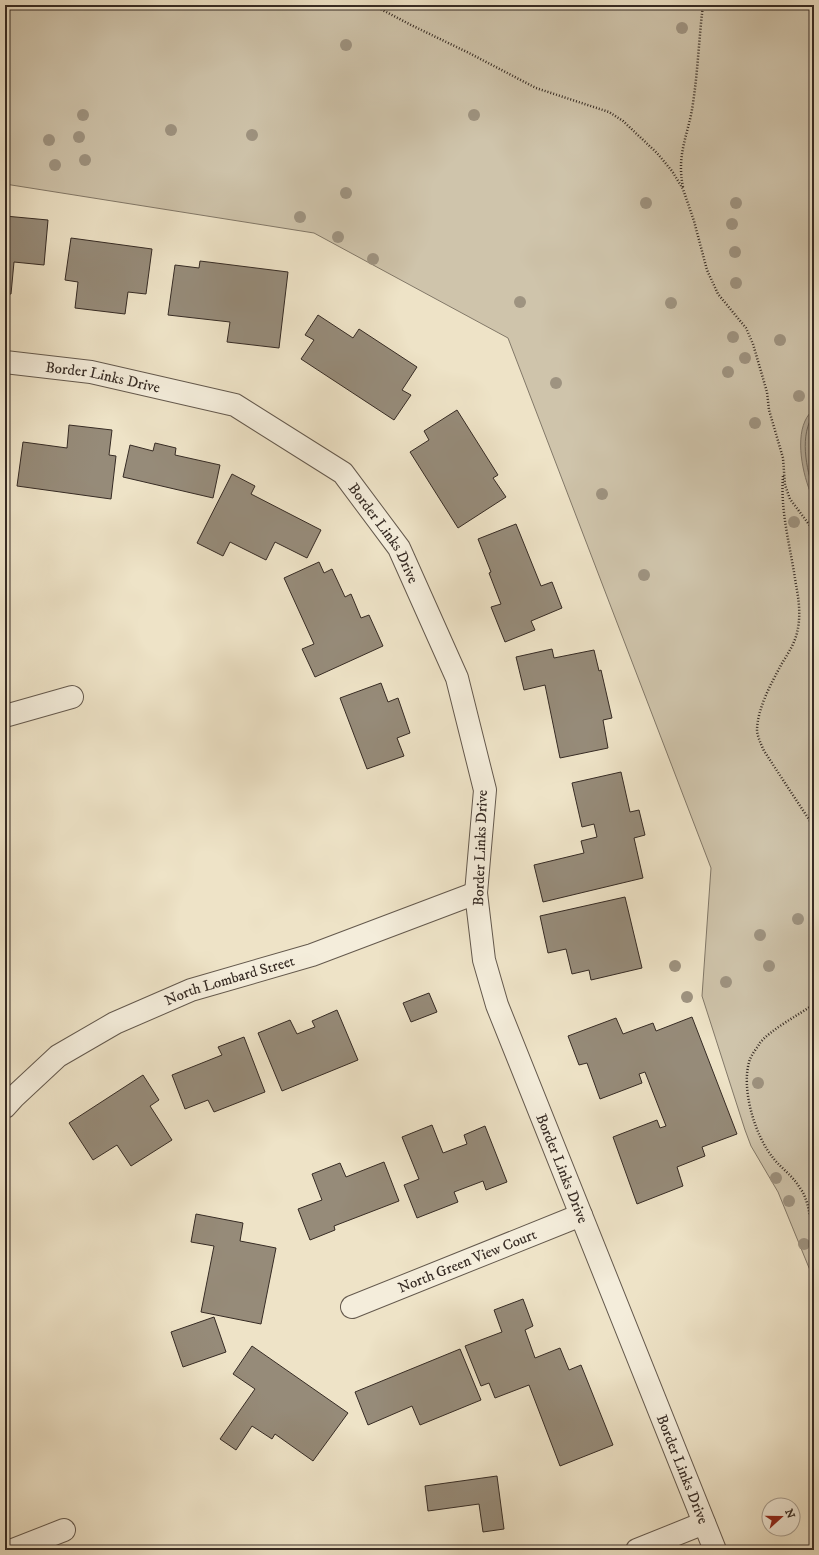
<svg xmlns="http://www.w3.org/2000/svg" width="819" height="1555" viewBox="0 0 819 1555" font-family="'IM FELL DW Pica',serif">
<style>
.green{fill:#cfc4ab;stroke:#827868}
.water{fill:#afa490;stroke:#7f7465}
.lines{fill:none;stroke-linecap:round;stroke-linejoin:round}
.shore{stroke:#72685a;stroke-width:1}
.building{fill:#968b79;stroke:#362b24}
.minor-casing{stroke:#64594d;stroke-width:24}
.path{stroke:#362b24;stroke-width:2.5;stroke-dasharray:1 2;stroke-linecap:butt}
.minor{stroke:#f4eddb;stroke-width:22}
.tree{fill:#9e9380}
.labels{text-anchor:middle;stroke-width:3.5;stroke-linejoin:round;paint-order:stroke}
.street-label{font-size:15px;fill:#362b24;stroke:#f4eddb}
</style>
<rect width="100%" height="100%" fill="#eee3c7"/>
<filter id="stains"><feTurbulence type="fractalNoise" baseFrequency=".005" numOctaves="4"/><feColorMatrix values="0 0 0 0 .2 0 0 0 0 .09 0 0 0 0 .02 0 0 0 .5 -.17"/></filter>
<radialGradient id="worn" r=".72"><stop offset=".6" stop-color="#630" stop-opacity="0"/><stop offset="1" stop-color="#630" stop-opacity=".3"/></radialGradient>
<path class="green" d="M5,5H814V1280L778,1192L751,1146L745,1130L702,996L711,868L508,338L314,233L5,184Z"/>
<path class="water" d="M814,408V501C804,480 795,443 805,421C807,416 811,412 814,408Z"/>
<g class="lines">
<path class="shore" d="M814,414C799,434 806,469 814,491
M814,423C808,439 810,459 814,476"/>
</g>
<path class="building" d="M5,216L48,220L44,265L14,262L11,294H5Z
M71,238L152,249L146,294L128,292L125,314L75,308L78,282L65,280Z
M200,261L288,272L279,348L227,342L230,322L168,315L175,265L199,268Z
M318,315L353,338L359,329L417,367L402,390L411,395L394,420L301,359L314,340L305,335Z
M457,410L498,475L493,478L506,497L458,528L410,452L429,440L424,431Z
M69,425L112,430L109,455L116,456L111,499L17,486L23,442L67,448Z
M155,443L176,448L175,455L220,465L213,498L123,477L130,445L153,451Z
M232,474L255,486L251,494L321,530L307,558L275,542L266,560L230,542L223,556L197,543Z
M516,524L541,586L552,582L562,608L531,621L535,630L505,642L491,607L501,604L489,573L491,572L478,539Z
M319,562L324,573L332,569L345,597L351,594L361,618L369,615L383,646L315,677L302,649L314,644L284,578Z
M552,649L554,658L594,650L599,671L601,670L612,718L603,720L608,748L560,758L545,685L524,690L516,657Z
M381,683L388,702L398,698L410,733L397,738L404,756L367,769L340,698Z
M621,772L630,812L639,810L645,835L634,838L643,878L543,902L534,865L584,853L581,841L597,837L594,824L582,827L572,783Z
M625,897L642,968L591,980L589,970L572,974L566,949L548,953L540,916Z
M429,993L437,1012L411,1022L403,1003Z
M337,1010L358,1060L282,1091L258,1033L290,1020L297,1034L315,1027L312,1021Z
M692,1017L737,1134L702,1147L705,1156L677,1167L683,1186L637,1204L613,1137L657,1120L660,1128L666,1126L645,1072L639,1074L642,1083L600,1099L587,1063L579,1065L568,1036L616,1018L623,1034L653,1023L656,1031Z
M244,1037L265,1092L214,1112L208,1100L185,1109L172,1075L222,1055L218,1047Z
M143,1075L159,1100L150,1106L172,1140L131,1166L117,1145L93,1160L69,1123Z
M432,1125L443,1153L467,1144L464,1135L485,1126L507,1182L486,1190L483,1181L454,1192L458,1202L417,1218L404,1185L419,1179L402,1137Z
M384,1162L399,1201L334,1226L335,1230L310,1240L298,1209L322,1200L312,1174L340,1163L346,1177Z
M196,1214L243,1223L240,1241L276,1248L261,1324L201,1312L214,1246L191,1242Z
M523,1299L533,1326L525,1330L535,1358L560,1348L569,1370L581,1365L613,1445L560,1466L529,1385L495,1398L489,1383L481,1386L465,1346L502,1332L494,1310Z
M214,1317L226,1352L183,1367L171,1332Z
M252,1346L348,1413L313,1461L275,1434L272,1439L252,1426L236,1450L220,1439L255,1389L233,1374Z
M460,1349L481,1400L420,1425L412,1406L368,1425L355,1392Z
M497,1476L504,1529L483,1532L479,1504L428,1511L425,1486Z"/>
<g class="lines">
<defs>
<g id="minor">
<path id="s1" d="M5,362L91,372L235,405L343,473L399,548L457,678L485,790L476,893L484,960L497,1005L715,1550"/>
<path d="M5,716L72,697"/>
<path id="s2" d="M5,1107L14,1097L58,1056L115,1023L191,990L312,955L476,893"/>
<path id="s3" d="M352,1307L581,1215"/>
<path d="M13,1550L64,1530"/>
<path d="M637,1550L704,1523"/>
</g>
</defs>
<use href="#minor" class="minor-casing"/>
<path class="path" d="M373,5L411,25L469,53L536,88L609,112L623,121L657,153L672,171L683,189L694,221L707,270L718,294L746,328L753,344L767,392L769,410L783,458L785,485L790,499L814,531
M683,187C676,153 689,134 693,103C698,70 699,37 703,5
M783,476C780,512 791,549 796,585C799,600 801,617 797,633C794,645 787,655 781,665C771,684 757,709 757,731C758,738 761,744 764,751L814,827
M814,1004C799,1015 771,1029 760,1043C757,1048 752,1054 750,1059C740,1087 755,1137 774,1159C782,1169 793,1176 800,1188C809,1200 809,1217 814,1231"/>
<use href="#minor" class="minor"/>
</g>
<g class="tree">
<circle cx="682" cy="28" r="6"/>
<circle cx="346" cy="45" r="6"/>
<circle cx="83" cy="115" r="6"/>
<circle cx="474" cy="115" r="6"/>
<circle cx="171" cy="130" r="6"/>
<circle cx="252" cy="135" r="6"/>
<circle cx="79" cy="137" r="6"/>
<circle cx="49" cy="140" r="6"/>
<circle cx="85" cy="160" r="6"/>
<circle cx="55" cy="165" r="6"/>
<circle cx="346" cy="193" r="6"/>
<circle cx="646" cy="203" r="6"/>
<circle cx="736" cy="203" r="6"/>
<circle cx="300" cy="217" r="6"/>
<circle cx="732" cy="224" r="6"/>
<circle cx="338" cy="237" r="6"/>
<circle cx="735" cy="252" r="6"/>
<circle cx="373" cy="259" r="6"/>
<circle cx="736" cy="283" r="6"/>
<circle cx="520" cy="302" r="6"/>
<circle cx="671" cy="303" r="6"/>
<circle cx="733" cy="337" r="6"/>
<circle cx="780" cy="340" r="6"/>
<circle cx="745" cy="358" r="6"/>
<circle cx="728" cy="372" r="6"/>
<circle cx="556" cy="383" r="6"/>
<circle cx="799" cy="396" r="6"/>
<circle cx="755" cy="423" r="6"/>
<circle cx="602" cy="494" r="6"/>
<circle cx="794" cy="522" r="6"/>
<circle cx="644" cy="575" r="6"/>
<circle cx="798" cy="919" r="6"/>
<circle cx="760" cy="935" r="6"/>
<circle cx="675" cy="966" r="6"/>
<circle cx="769" cy="966" r="6"/>
<circle cx="726" cy="982" r="6"/>
<circle cx="687" cy="997" r="6"/>
<circle cx="758" cy="1083" r="6"/>
<circle cx="776" cy="1178" r="6"/>
<circle cx="789" cy="1201" r="6"/>
<circle cx="804" cy="1244" r="6"/>
</g>
<g class="labels">
<g class="street-label">
<text dy="5" stroke="none"><textPath href="#s1" startOffset="99">Border Links Drive</textPath></text>
<text dy="5" stroke="none"><textPath href="#s1" startOffset="435">Border Links Drive</textPath></text>
<text transform="translate(480 848) rotate(-88)" y="5">Border Links Drive</text>
<text dy="5" stroke="none"><textPath href="#s2" startOffset="262">North Lombard Street</textPath></text>
<text dy="5" stroke="none"><textPath href="#s1" startOffset="1107">Border Links Drive</textPath></text>
<text dy="5" stroke="none"><textPath href="#s3" startOffset="124">North Green View Court</textPath></text>
<text dy="5" stroke="none"><textPath href="#s1" startOffset="1431">Border Links Drive</textPath></text>
</g>
</g>
<rect width="819" height="1555" fill="none" stroke="#eee3c7" stroke-width="20"/>
<rect x="6" y="6" width="807" height="1543" fill="none" stroke="#362b24" stroke-width="2"/>
<rect x="10" y="10" width="799" height="1535" fill="none" stroke="#362b24"/>
<g transform="translate(781 1517) rotate(69)"><circle r="19" fill="#f4eddb" stroke="#a89f92"/>
<path d="M0-3L7 15L0 10L-7 15Z" fill="#8f2418"/>
<text y="-6" font-size="11" font-weight="bold" text-anchor="middle" fill="#362b24">N</text>
</g>
<rect width="100%" height="100%" filter="url(#stains)"/>
<rect width="100%" height="100%" fill="url(#worn)"/>
</svg>
